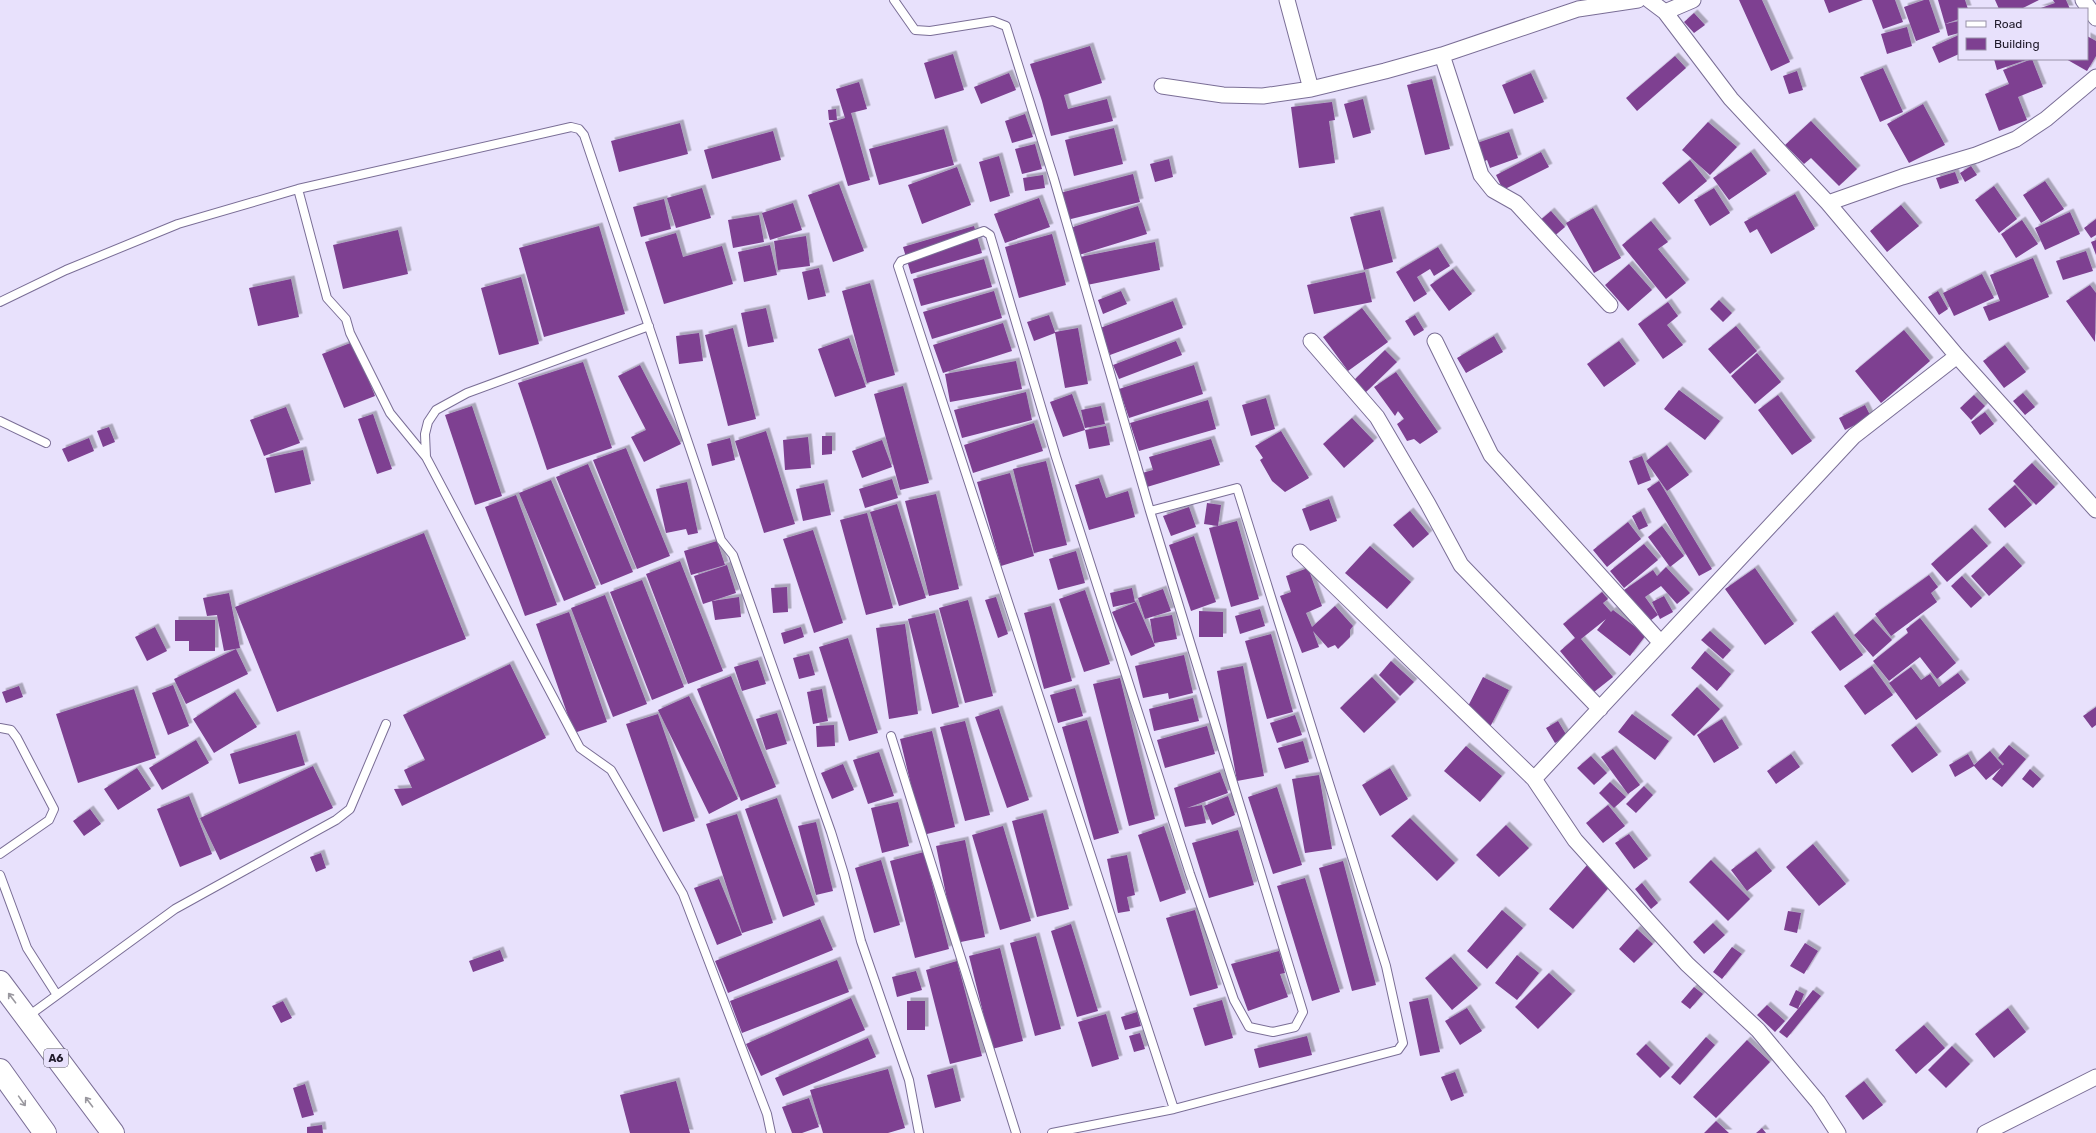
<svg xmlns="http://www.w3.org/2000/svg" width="2096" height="1133" viewBox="0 0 2096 1133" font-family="Rubik,sans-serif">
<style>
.building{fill:#7e4091;filter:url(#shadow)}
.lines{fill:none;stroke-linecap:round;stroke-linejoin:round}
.lane-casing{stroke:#7a6e96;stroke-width:10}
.street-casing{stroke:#7a6e96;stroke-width:17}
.highway-casing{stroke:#7a6e96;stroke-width:24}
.lane{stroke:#fff;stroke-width:8}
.street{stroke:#fff;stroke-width:15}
.highway{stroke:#fff;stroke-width:22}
.oneway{stroke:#9a989f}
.labels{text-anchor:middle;stroke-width:4;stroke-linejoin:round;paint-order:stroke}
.shield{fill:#e8e1fc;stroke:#5b5669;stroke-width:1}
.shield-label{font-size:11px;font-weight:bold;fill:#1f1a2a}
</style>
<defs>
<filter id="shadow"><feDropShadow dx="3.5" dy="-3.5" stdDeviation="0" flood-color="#0004"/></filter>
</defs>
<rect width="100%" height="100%" fill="#e8e1fc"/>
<path class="building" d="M1739,0H1762L1790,62L1771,71Z
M1824,0H1863L1829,13Z
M1872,0H1895L1903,22L1883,29Z
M1924,0H1929L1940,32L1916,41L1904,7Z
M1938,0H1965L1968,9H1959V19L1945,24Z
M1995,0H2039L2021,9H1999Z
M2053,0H2066L2070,9H2038L2055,3Z
M1694,13L1705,25L1694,33L1684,22Z
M1959,21V33L1948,36L1945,24Z
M1907,27L1912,46L1887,54L1881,34Z
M1959,35V54L1939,63L1932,47Z
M2087,36L2096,41V56L2087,71L2066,59H2087Z
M1090,46L1102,83L1064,95L1068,109L1107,99L1113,121L1051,136L1042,101L1030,64Z
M953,54L964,90L935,99L924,63Z
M1675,56L1686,68L1637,111L1626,98Z
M1994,59H2025L2026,60L1997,70Z
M2032,59L2043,87L2018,97L2027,120L1999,131L1985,94L2009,84L2003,70Z
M1883,68L1903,112L1880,122L1860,77Z
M1797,71L1803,90L1789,94L1783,76Z
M1009,73L1016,90L981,104L974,87Z
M1531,73L1544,102L1514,114L1502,85Z
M1432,79L1450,149L1425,155L1407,85Z
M859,82L867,109L851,113L870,180L848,186L829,123L845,118L836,89Z
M1363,99L1371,133L1353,138L1344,104Z
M1332,102L1335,120L1329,121L1335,163L1299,168L1291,107Z
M1923,104L1945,145L1909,163L1887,124Z
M836,109L837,120H829L828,110Z
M1025,114L1033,137L1012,143L1005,121Z
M1811,121L1857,169L1839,186L1811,158L1804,164L1785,145Z
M1708,122L1737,147L1710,175L1682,150Z
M680,123L688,154L619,172L611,141Z
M1114,128L1123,164L1074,176L1065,140Z
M944,129L954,165L879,185L869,149Z
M773,131L781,160L712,179L704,150Z
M1509,132L1518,158L1490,168L1487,160L1481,163L1474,144Z
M1035,144L1042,169L1022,174L1015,149Z
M1541,152L1549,167L1503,190L1496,175Z
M1751,152L1767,174L1729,200L1713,178Z
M999,156L1010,196L990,202L979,162Z
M1169,159L1173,177L1155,182L1150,164Z
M1690,160L1707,181L1679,204L1662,183Z
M1971,166L1977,175L1965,182L1960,173Z
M957,167L971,205L922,224L908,185Z
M1955,172L1959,183L1940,189L1936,178Z
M1133,174L1140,202L1067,220L1060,193Z
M1043,175L1045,188L1025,191L1023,178Z
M2045,181L2064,209L2041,223L2023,195Z
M839,184L864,251L833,262L808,195Z
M1994,186L2017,219L1999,233L1975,200Z
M702,188L711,218L676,228L667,198Z
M1714,188L1730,213L1710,226L1694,200Z
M1795,194L1815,229L1771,254L1757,229L1750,233L1744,222Z
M1039,198L1050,227L1005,243L994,214Z
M664,199L671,229L641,237L633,207Z
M793,203L802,230L770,240L762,213Z
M1901,205L1919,226L1887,252L1870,231Z
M1138,206L1147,234L1079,255L1070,228Z
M1593,208L1621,258L1594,273L1566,223Z
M1380,210L1393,262L1364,270L1350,217Z
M1551,211L1565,227L1552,238L1538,222Z
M2070,212L2080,234L2045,250L2035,228Z
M759,215L764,242L733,248L728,220Z
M2096,219V235L2091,238L2084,228Z
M2022,220L2038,244L2016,258L2001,234Z
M1651,221L1668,242L1658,249L1686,283L1666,299L1622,245Z
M599,226L625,314L544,337L519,248Z
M974,226L982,253L911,274L903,247Z
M398,230L408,274L343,289L333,245Z
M676,233L683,257L722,246L733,284L664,304L645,242Z
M1052,234L1066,285L1019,298L1005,247Z
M806,236L810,266L778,270L774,241Z
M2096,240V255L2091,242Z
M1155,242L1160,270L1087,285L1080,257Z
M770,245L777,275L744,282L738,252Z
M1438,247L1450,266L1434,276L1430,269L1417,277L1427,294L1414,302L1396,272Z
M2086,251L2093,271L2063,280L2056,261Z
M2033,258L2049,297L1989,321L1983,307L2000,301L1990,275Z
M984,259L992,287L921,306L913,279Z
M1629,264L1652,290L1628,311L1605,285Z
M819,268L826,296L808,300L802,272Z
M1453,269L1472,294L1449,311L1430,285Z
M1365,272L1372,302L1314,314L1307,285Z
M1982,274L1994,298L1954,316L1943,293Z
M521,277L539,344L499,355L481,288Z
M291,279L299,317L258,326L249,288Z
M870,283L895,375L867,383L842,291Z
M2090,285L2096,293L2095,342L2066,301Z
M994,291L1002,318L932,339L923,312Z
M1121,291L1127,304L1103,314L1098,300Z
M1938,291L1948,309L1939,315L1928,297Z
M1719,300L1732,313L1723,322L1710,309Z
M1173,301L1183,328L1110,355L1100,328Z
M1668,302L1678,316L1667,325L1683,345L1663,359L1638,324Z
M766,308L774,342L748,347L741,313Z
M1362,308L1388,342L1348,371L1323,337Z
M1049,315L1055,332L1078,328L1088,384L1065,388L1055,333L1034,341L1027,322Z
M1415,315L1424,330L1414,336L1405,321Z
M1003,323L1012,351L943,373L933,345Z
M1736,326L1757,351L1730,374L1708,349Z
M733,328L756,419L728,426L705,335Z
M1904,330L1930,361L1881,403L1855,371Z
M699,333L703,361L679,364L676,336Z
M1494,336L1503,352L1466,373L1457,358Z
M849,338L866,387L835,397L818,349Z
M1176,341L1182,355L1119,379L1113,365Z
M1619,341L1636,364L1604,387L1587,364Z
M353,342L375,396L344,408L322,354Z
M2005,345L2026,372L2004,388L1983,361Z
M1385,350L1397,362L1365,393L1353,381Z
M1757,353L1781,382L1755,404L1731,376Z
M1016,361L1022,389L950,402L945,374Z
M583,362L612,448L547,470L518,383Z
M640,365L681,444L644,462L631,437L646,430L618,376Z
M1194,365L1203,394L1129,418L1119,389Z
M1396,372L1438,432L1420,444L1414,439L1407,441L1397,424L1404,419L1398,411L1395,416L1374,387Z
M903,386L929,483L900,490L874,394Z
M1679,390L1720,421L1705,440L1664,409Z
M1026,392L1032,420L962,438L954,410Z
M2023,393L2035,407L2025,415L2013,401Z
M1072,394L1085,430L1063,437L1050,402Z
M1778,395L1812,441L1792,455L1758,410Z
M1974,395L1985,406L1971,420L1960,408Z
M1266,398L1275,429L1251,436L1242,405Z
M1208,400L1216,429L1139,451L1130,423Z
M1865,405L1871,417L1845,430L1839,418Z
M472,406L502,496L475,505L445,415Z
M1101,406L1105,424L1085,428L1081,410Z
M286,407L300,443L264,456L250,420Z
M1985,412L1994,424L1980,435L1971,422Z
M373,414L392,469L377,474L358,419Z
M1352,418L1374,441L1344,468L1323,444Z
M1034,423L1043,451L973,473L964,445Z
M1106,426L1110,445L1089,449L1085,430Z
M109,427L115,442L103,447L97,431Z
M766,431L795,524L764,533L735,441Z
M1281,431L1309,478L1285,492L1272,481L1260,460L1263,458L1255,446Z
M822,436H832V454L822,455Z
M808,437L811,468L785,470L783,440Z
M89,438L94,451L68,462L62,449Z
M730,438L735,460L712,466L707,444Z
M1211,439L1220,465L1147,487L1142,473L1153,470L1149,457Z
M882,440L892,467L862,478L852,451Z
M1667,445L1689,475L1667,491L1646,461Z
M626,448L670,556L637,569L593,460Z
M303,450L311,484L275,493L266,458Z
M1642,456L1651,480L1638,485L1629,461Z
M1046,461L1067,545L1034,553L1013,469Z
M2032,463L2055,487L2036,505L2013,481Z
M588,464L633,572L601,585L556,477Z
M1010,473L1034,556L1001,566L977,482Z
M1099,478L1106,498L1128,491L1135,517L1089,530L1075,485Z
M892,479L898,498L865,508L859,489Z
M551,480L596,588L564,601L519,493Z
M1659,481L1712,569L1699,576L1647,489Z
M687,482L698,533L688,535L686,529L666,533L656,489Z
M824,483L831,515L803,521L796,489Z
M2015,485L2032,505L2005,528L1988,509Z
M936,494L959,589L929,596L905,501Z
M516,495L557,605L525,616L485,507Z
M1329,499L1337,521L1310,531L1302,509Z
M1207,503L1221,505L1218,526L1237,521L1259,599L1231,607L1209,528L1218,526L1204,524Z
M897,504L926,598L899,606L870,512Z
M1189,507L1196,527L1171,536L1163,516Z
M1410,511L1429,534L1413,548L1393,525Z
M1641,511L1648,526L1639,530L1632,516Z
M867,513L893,608L866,615L840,520Z
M1628,522L1641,539L1607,567L1593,550Z
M1662,526L1684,556L1670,567L1648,537Z
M1972,528L1988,546L1947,582L1931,564Z
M813,530L843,623L814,633L783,539Z
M424,533L466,639L277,712L235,607Z
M1194,536L1216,602L1191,611L1169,545Z
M717,541L725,565L691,575L684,551Z
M1644,544L1658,560L1624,588L1610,571Z
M1370,546L1411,582L1387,609L1345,573Z
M2004,546L2022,566L1989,596L1971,576Z
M1076,551L1085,583L1058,590L1049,559Z
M680,561L723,671L688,684L646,574Z
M727,565L736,593L703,604L694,576Z
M1666,567L1690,593L1677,604L1661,586L1645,597L1658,615L1647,623L1624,590L1653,570L1657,576Z
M1308,568L1322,606L1306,613L1312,627L1335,606L1353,626L1350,630V637L1338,649L1335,645L1328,648L1313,631L1319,647L1302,653L1280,596L1291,592L1286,576Z
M1755,568L1794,624L1765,645L1725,589Z
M1929,575L1938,587L1931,593L1937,602L1891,636L1875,614Z
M1962,576L1982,598L1971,608L1951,586Z
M642,580L684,687L652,700L610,592Z
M787,587L788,612L773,613L771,588Z
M1132,588L1135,602L1113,607L1110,593Z
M1163,589L1171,611L1145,619L1138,598Z
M1085,590L1110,664L1084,672L1059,599Z
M1602,592L1608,599L1603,603L1611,612L1613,610L1646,635L1630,656L1597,630L1606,619L1581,639L1613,677L1594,692L1560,651L1575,638L1563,624Z
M229,593L240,648L224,651L217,615L207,616L203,598Z
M605,595L647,704L613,717L571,608Z
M1664,596L1673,612L1660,619L1652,602Z
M739,597L741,617L715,620L712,601Z
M996,597L1008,634L998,638L985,600Z
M968,600L993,696L965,703L939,608Z
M1136,602L1155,646L1131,656L1112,612Z
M1051,606L1072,681L1044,689L1024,613Z
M1260,609L1265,626L1240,634L1235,616Z
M1199,611L1223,612V637H1199Z
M569,612L607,722L574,733L536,624Z
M935,613L959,707L932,714L908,619Z
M1172,615L1177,639L1154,643L1150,619Z
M1834,615L1863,655L1840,671L1811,632Z
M1920,618L1956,663L1937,679L1920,657L1889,681L1873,661L1908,633L1906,629Z
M1873,619L1892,640L1873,657L1854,635Z
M175,620H215V651H189V641H175Z
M905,624L918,714L889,719L876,628Z
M155,627L167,651L147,661L135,637Z
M801,627L804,637L784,644L781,633Z
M1710,631L1731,650L1723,659L1701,640Z
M1271,634L1293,712L1267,719L1245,641Z
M848,638L878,733L849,741L819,647Z
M236,649L248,674L186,704L174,679Z
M1705,651L1731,674L1717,691L1691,668Z
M809,654L815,675L799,679L793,658Z
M1184,655L1193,693L1169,699L1168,693L1143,698L1135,666Z
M758,660L766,684L742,691L734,667Z
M1391,661L1414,682L1400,696L1379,675Z
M510,664L546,738L402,806L394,789L412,788L404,770L425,760L403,715Z
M1243,666L1264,776L1237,781L1217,671Z
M1872,666L1893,695L1865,715L1844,686Z
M1911,667L1921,680L1930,674L1939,687L1958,673L1966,683L1916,720L1889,683Z
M731,676L776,787L741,801L697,689Z
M1372,677L1396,702L1364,733L1340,708Z
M1483,677L1509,690L1490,727L1464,714Z
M1120,678L1155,819L1129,826L1093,684Z
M173,685L189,726L168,735L152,693Z
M19,686L23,697L6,703L2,692Z
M1697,687L1720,709L1694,736L1671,715Z
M1075,688L1083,716L1058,723L1050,695Z
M134,689L156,758L78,783L56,714Z
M822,689L828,721L813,724L807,692Z
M235,692L257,727L214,753L193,719Z
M689,696L738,799L709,814L658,710Z
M1193,698L1199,721L1154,731L1149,709Z
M2096,707V725L2092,728L2083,716Z
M999,709L1029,800L1007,808L975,717Z
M777,713L787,744L766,750L756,719Z
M658,714L695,821L663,832L626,724Z
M1632,714L1669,741L1655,760L1618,732Z
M1295,715L1302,735L1277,743L1270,723Z
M1722,719L1739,748L1714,763L1697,735Z
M1087,720L1119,833L1094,840L1062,727Z
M965,721L990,815L965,821L940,727Z
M1558,721L1567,736L1555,743L1546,728Z
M834,725L835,746L817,747L816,726Z
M1207,726L1215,754L1165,768L1157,740Z
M1916,726L1938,755L1912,773L1891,745Z
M932,731L955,827L923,835L900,739Z
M296,734L305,765L239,784L230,754Z
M196,740L209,763L162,790L149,768Z
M1303,741L1309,762L1285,769L1278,748Z
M2009,745L2026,759L2002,787L1992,779L2004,764L1998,758Z
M1466,746L1502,776L1480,802L1444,771Z
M1613,749L1640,785L1628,794L1601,757Z
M1990,751L2003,766L1986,780L1974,766L1955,777L1949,765L1968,754L1974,765Z
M879,752L894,796L868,804L853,760Z
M1791,754L1800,767L1776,784L1767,771Z
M1591,756L1607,773L1594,785L1577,768Z
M843,764L854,790L832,799L821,773Z
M313,766L333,808L220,860L200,818Z
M137,768L151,789L118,810L104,789Z
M1390,768L1408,799L1380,816L1362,785Z
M2030,769L2041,779L2033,788L2022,779Z
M1220,772L1228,793L1187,808L1202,805L1206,823L1185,827L1174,788Z
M1319,775L1332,849L1305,853L1292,779Z
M1610,782L1626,797L1614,808L1599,793Z
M1644,786L1653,795L1636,813L1626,804Z
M1277,787L1302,865L1273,874L1248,797Z
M189,796L212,854L180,867L157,809Z
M1228,796L1235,815L1212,825L1204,806Z
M777,798L815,905L783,917L745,809Z
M898,802L909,846L882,853L871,808Z
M1608,805L1625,826L1603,843L1586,823Z
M90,809L101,824L84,836L73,821Z
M1043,813L1069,909L1037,917L1012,821Z
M737,814L773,923L742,933L706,824Z
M1410,818L1455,863L1437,881L1391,836Z
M816,822L833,891L816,895L798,826Z
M1506,825L1529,848L1499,877L1476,855Z
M1003,826L1031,921L1000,930L972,835Z
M1164,826L1186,893L1160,902L1138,835Z
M1238,830L1254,885L1209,898L1192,843Z
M1629,834L1648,859L1634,869L1615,843Z
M965,840L985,937L956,943L936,846Z
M1813,844L1846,884L1819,906L1786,867Z
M1756,851L1772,871L1747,891L1731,870Z
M924,852L949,949L915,958L890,861Z
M321,853L326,868L316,872L310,857Z
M1127,855L1135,895L1127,897L1130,911L1118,913L1107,859Z
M881,860L900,925L874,933L855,868Z
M1711,860L1750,899L1728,921L1689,882Z
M1343,861L1376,985L1352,991L1319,868Z
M1588,864L1612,884L1573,929L1549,909Z
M1305,878L1340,992L1312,1001L1277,886Z
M719,879L742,935L717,945L694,888Z
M1642,883L1658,903L1651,909L1635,889Z
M1195,910L1218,988L1190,996L1166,918Z
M1502,910L1523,928L1487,969L1467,951Z
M1788,911L1801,913L1797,933L1784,930Z
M820,919L833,950L728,993L715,961Z
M1713,923L1725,935L1704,954L1693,942Z
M1071,924L1098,1011L1077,1017L1051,931Z
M1637,929L1653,944L1634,963L1619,949Z
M1036,936L1061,1029L1035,1036L1010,943Z
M1805,943L1818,951L1804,974L1790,966Z
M1732,947L1742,954L1722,979L1713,972Z
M1000,948L1023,1041L992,1049L969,956Z
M500,950L504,961L473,972L469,961Z
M1279,951L1285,973L1280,974L1288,997L1248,1011L1231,964Z
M1517,955L1539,973L1517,1000L1495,983Z
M1451,957L1478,988L1452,1010L1425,978Z
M837,960L849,992L742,1033L730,1001Z
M957,961L982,1056L950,1064L926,970Z
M916,971L922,990L897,997L892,977Z
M1549,973L1572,994L1538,1029L1515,1007Z
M1694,987L1703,994L1690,1009L1681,1002Z
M1796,990L1804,994L1798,1009L1813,990L1821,996L1787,1038L1779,1032L1798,1009L1789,1005Z
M851,998L865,1030L761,1076L746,1044Z
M1428,998L1440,1052L1420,1056L1409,1002Z
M1222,1000L1233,1038L1205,1046L1193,1008Z
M283,1001L292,1018L281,1023L272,1006Z
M907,1001H925V1030H907Z
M1767,1005L1785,1021L1775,1032L1757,1015Z
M1467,1008L1482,1031L1460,1045L1445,1021Z
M2008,1008L2026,1032L1994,1058L1975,1034Z
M1137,1012L1141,1026L1125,1030L1121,1017Z
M1106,1014L1119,1059L1092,1067L1078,1022Z
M1924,1025L1945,1048L1916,1074L1895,1050Z
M1140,1033L1145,1049L1134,1052L1129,1036Z
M1307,1036L1312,1055L1259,1068L1254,1049Z
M1706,1037L1715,1045L1680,1085L1671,1077Z
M868,1038L876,1057L783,1096L775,1078Z
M1747,1040L1770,1062L1716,1118L1693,1097Z
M1646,1044L1670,1068L1660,1078L1636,1054Z
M1952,1046L1970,1064L1946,1088L1928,1070Z
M953,1068L961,1101L935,1108L927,1075Z
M888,1069L905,1128L888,1133H823L810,1090Z
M1455,1072L1464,1096L1451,1101L1441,1077Z
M676,1081L690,1133H630L620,1095Z
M1864,1081L1883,1105L1863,1120L1845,1096Z
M305,1084L314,1115L302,1118L293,1088Z
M809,1098L819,1127L802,1133H792L782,1107Z
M1716,1121L1729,1133H1704Z
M322,1125L323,1133H307V1127Z
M1762,1128L1766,1133H1756Z"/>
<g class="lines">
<defs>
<path id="lane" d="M894,0L915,30L930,31L993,21L1006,26L1054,179L1150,511L1303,1012L1295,1027L1273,1032L1249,1027L1234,1000L1190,874L1056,457L990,235L984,231L901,261L898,266L1174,1109
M298,189L327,298L346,319L350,333L390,413L426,457
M0,302L66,270L178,224L298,189L571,127L579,129L584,135L721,540L733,555L831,832L844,874L861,941L909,1080L919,1133
M649,326L467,393L436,410L428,422L425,434L426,457L580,748L611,770L683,894L767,1114L771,1133
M0,421L46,443
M0,728L11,730L17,738L54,809L49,820L0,854
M891,736L1016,1133
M0,875L27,948L57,995
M27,1017L175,909L336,820L350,809L386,724
M1052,1133L1174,1109L1398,1050L1403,1043L1386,966L1237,488L1150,511"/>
<path id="street" d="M1287,0L1311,89
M1649,0L1665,12L1731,99L1828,203
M2083,0L2096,18
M1665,12L1693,0
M1442,55L1481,175L1493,190L1516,203L1610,305
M2096,77L2046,119L2016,139L1976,155L1902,177L1828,203L1957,356L2096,510
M1162,86L1223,95L1263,96L1311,89L1385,71L1442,55L1578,9L1638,0
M1311,341L1377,417L1428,504L1461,565L1600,709
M1435,341L1491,455L1661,643
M1300,552L1534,779
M1838,1133L1818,1102L1758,1030L1687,964L1575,840L1534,779L1854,436L1957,356
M1985,1133L2096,1077"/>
<path id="highway" d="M0,982L113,1133
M0,1070L45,1133"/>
</defs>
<use href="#lane" class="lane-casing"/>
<use href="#street" class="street-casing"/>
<use href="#highway" class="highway-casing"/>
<use href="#lane" class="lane"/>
<use href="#street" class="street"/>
<use href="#highway" class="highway"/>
</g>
<defs><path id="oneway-shaft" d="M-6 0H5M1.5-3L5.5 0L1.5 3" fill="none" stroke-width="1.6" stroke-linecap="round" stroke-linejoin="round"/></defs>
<g class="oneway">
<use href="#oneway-shaft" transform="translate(12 998) rotate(-127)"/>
<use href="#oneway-shaft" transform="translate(22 1101) rotate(55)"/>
<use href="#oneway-shaft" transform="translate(89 1102) rotate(-127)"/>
</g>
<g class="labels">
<rect class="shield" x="44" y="1049" width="24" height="18" rx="3"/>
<g class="shield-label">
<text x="56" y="1062">A6</text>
</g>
</g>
<rect x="1958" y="8" width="130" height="52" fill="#e8e1fc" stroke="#9891a8"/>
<rect x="1966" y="21" width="20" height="6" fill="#ffffff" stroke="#9891a8"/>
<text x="1994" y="28" font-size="12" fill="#1f1a2a">Road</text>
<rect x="1966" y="38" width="20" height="12" fill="#7e4091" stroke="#9891a8"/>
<text x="1994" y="48" font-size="12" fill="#1f1a2a">Building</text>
</svg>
